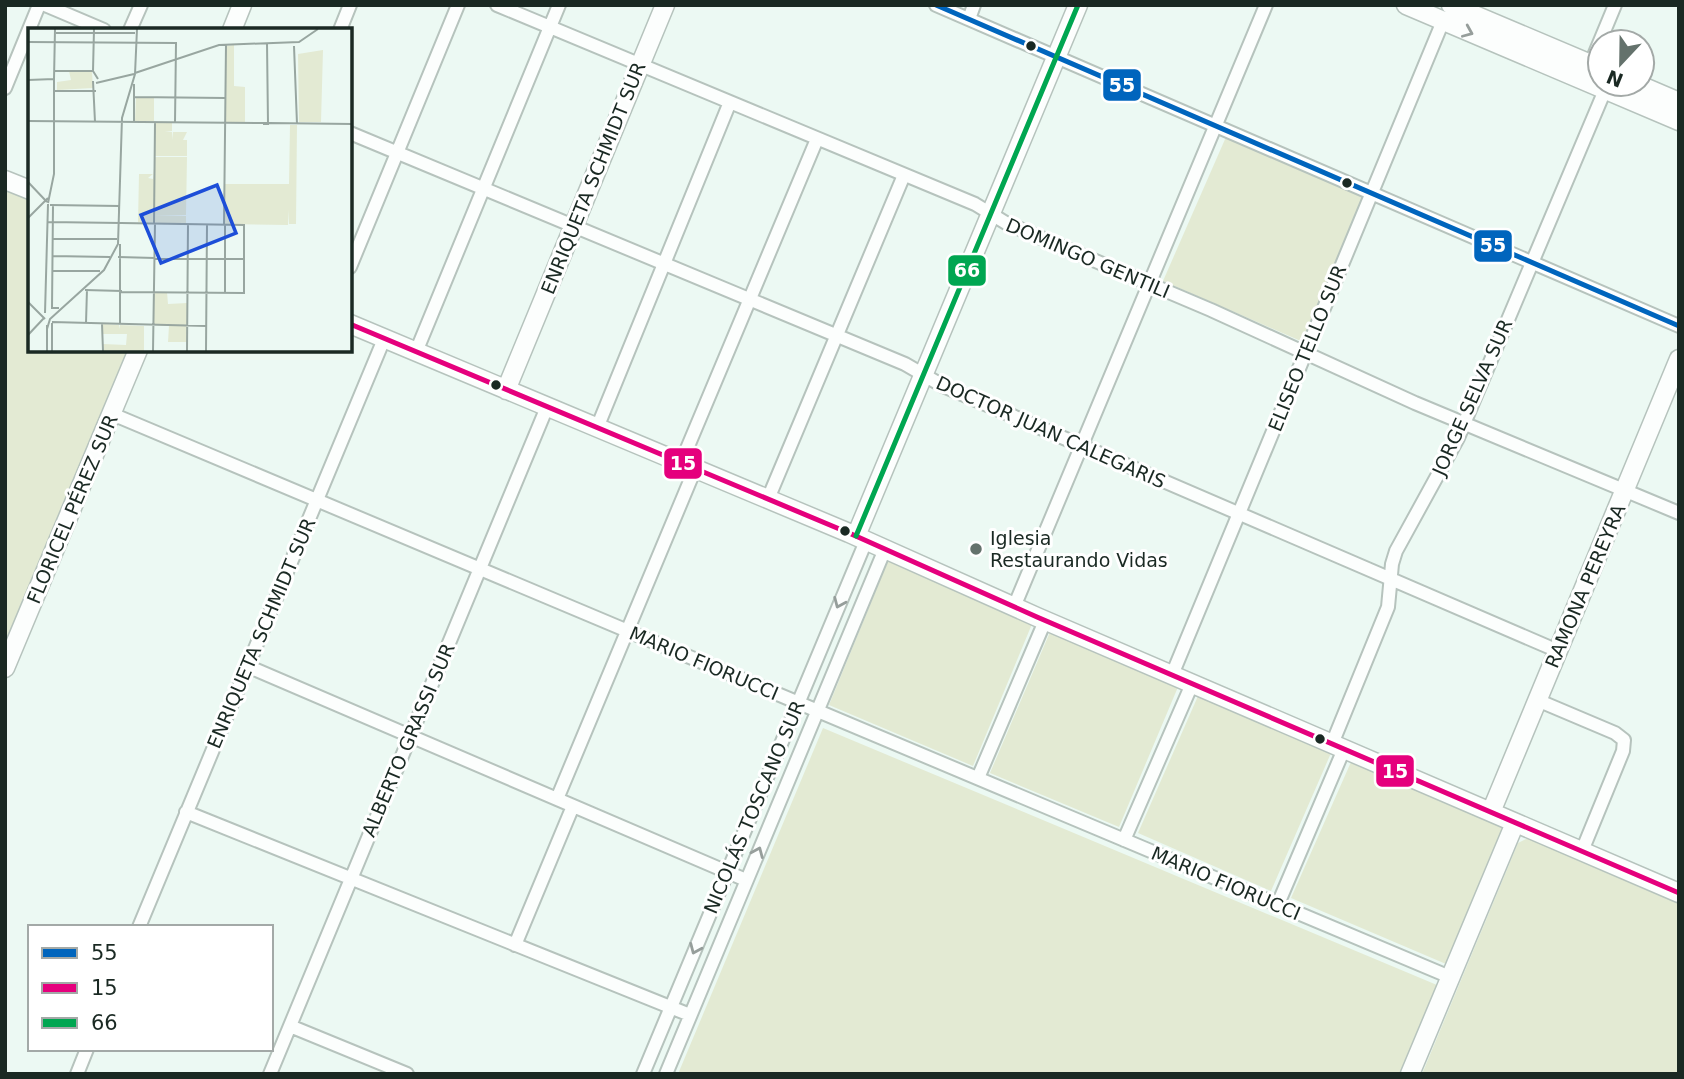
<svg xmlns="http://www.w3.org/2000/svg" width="1684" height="1079" viewBox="0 0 1684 1079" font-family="'DejaVu Sans',sans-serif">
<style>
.green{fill:#e3ead3}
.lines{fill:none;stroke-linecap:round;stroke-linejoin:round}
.street-casing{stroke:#b6c3bd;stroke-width:16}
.secondary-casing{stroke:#b6c3bd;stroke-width:21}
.street{stroke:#fcfefd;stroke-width:12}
.secondary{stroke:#fcfefd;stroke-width:18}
.bus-1-casing{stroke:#fff;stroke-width:10}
.bus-2-casing{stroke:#fff;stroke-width:10}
.bus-3-casing{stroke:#fff;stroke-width:10}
.bus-1{stroke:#0065bd;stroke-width:5}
.bus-2{stroke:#e5007d;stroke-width:5}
.bus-3{stroke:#00a651;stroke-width:5}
.oneway{stroke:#969e9b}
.bus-dot{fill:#1a2923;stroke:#fff;stroke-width:2.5}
.poi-dot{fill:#64726c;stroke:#fff;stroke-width:2.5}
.labels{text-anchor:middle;stroke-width:6;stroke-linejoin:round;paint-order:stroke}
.street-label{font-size:19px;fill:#1a2923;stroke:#fff}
.poi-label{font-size:19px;fill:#1a2923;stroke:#fff;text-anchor:start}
.inset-road{fill:none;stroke:#98a6a0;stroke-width:2}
.view{fill:#1d4ed8;fill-opacity:0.15;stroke:#1d4ed8;stroke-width:3.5}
.inset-edge{fill:none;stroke:#1a2923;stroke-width:3.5}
.line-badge{stroke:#fff;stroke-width:2.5}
.badge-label{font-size:19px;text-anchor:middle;font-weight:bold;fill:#fff}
</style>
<rect width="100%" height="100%" fill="#ecf9f3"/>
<path class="green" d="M1226,137L1365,198L1303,342L1163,281Z
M5,190L30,200V350H129L5,650Z
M888,561L1032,624L973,766L829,705Z
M1050,632L1178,687L1119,827L990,773Z
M1198,696L1331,753L1271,891L1138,833Z
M823,728L1437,985L1400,1074H678Z
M1351,762L1503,828L1446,964L1291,898Z
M1528,838L1679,904V1074H1422L1518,843Z"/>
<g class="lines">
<defs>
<path id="street" d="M45,5L104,30
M497,5L975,204L1006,223L1211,310L1415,403L1679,513
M936,5L1679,326
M969,19L974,5
M130,30L141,5
M340,30L350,5
M1588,70L1615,5
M5,88L39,5
M350,133L905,364L943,386L1558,651
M350,267L458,5
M416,352L559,5
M112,414L1450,977
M597,428L730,102
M681,463L817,139
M768,499L904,175
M1014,607L1266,5
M247,666L746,880
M1172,675L1443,21
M1537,700L1615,733L1624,740L1623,751L1582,851
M1332,744L1388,607L1392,564L1396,551L1458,438L1605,90
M978,778L1045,621
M557,799L695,469
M186,812L690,1015
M1124,840L1192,684
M1278,904L1344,749
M139,927L384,339
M515,945L573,806
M290,1026L407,1074
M77,1074L87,1049
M270,1074L547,407
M643,1074L866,541
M666,1074L885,549"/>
<path id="secondary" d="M1406,5L1679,121
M1451,5L1600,68
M232,30L242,5
M1637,84L1679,102
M5,180L30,190
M350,324L849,533L1037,617L1679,893
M506,390L665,5
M856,536L1078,5
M5,668L138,350
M1491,812L1679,359
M1410,1074L1515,823"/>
</defs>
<use href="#street" class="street-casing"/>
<use href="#secondary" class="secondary-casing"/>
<use href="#street" class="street"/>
<use href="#secondary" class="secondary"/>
<defs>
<path id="bus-1" d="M936,5L1679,326"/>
<path id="bus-2" d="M350,324L849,533L1037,617L1679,893"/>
<path id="bus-3" d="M856,536L1078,5"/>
</defs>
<use href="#bus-1" class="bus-1-casing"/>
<use href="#bus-2" class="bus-2-casing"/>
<use href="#bus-3" class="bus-3-casing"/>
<use href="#bus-1" class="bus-1"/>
<use href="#bus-2" class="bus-2"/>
<use href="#bus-3" class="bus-3"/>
</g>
<defs><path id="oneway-chevron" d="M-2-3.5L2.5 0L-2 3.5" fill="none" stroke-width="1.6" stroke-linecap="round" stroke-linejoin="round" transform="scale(1.75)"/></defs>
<g class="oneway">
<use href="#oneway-chevron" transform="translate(1468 32) rotate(23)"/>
<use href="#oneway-chevron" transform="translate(839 603) rotate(113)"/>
<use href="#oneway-chevron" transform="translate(758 852) rotate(-67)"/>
<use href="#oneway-chevron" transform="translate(695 949) rotate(113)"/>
</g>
<g class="bus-dot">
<circle cx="1031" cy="46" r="6"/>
<circle cx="1347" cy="183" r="6"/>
<circle cx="496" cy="385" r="6"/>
<circle cx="845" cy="531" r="6"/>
<circle cx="1320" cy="739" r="6"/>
</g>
<circle class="poi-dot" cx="976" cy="549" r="7"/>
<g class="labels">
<g class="street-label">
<text transform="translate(593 178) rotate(-68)" y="7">ENRIQUETA SCHMIDT SUR</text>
<text transform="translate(1088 258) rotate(23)" y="7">DOMINGO GENTILI</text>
<text transform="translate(1307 348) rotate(-68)" y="7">ELISEO TELLO SUR</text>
<text transform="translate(1472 397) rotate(-66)" y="7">JORGE SELVA SUR</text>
<text transform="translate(1051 432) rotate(24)" y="7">DOCTOR JUAN CALEGARIS</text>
<text transform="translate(72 509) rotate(-67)" y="7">FLORICEL PÉREZ SUR</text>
<text transform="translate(1585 586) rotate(-67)" y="7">RAMONA PEREYRA</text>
<text transform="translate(261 633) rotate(-67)" y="7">ENRIQUETA SCHMIDT SUR</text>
<text transform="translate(704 663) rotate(23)" y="7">MARIO FIORUCCI</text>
<text transform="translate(408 740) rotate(-67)" y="7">ALBERTO GRASSI SUR</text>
<text transform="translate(754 807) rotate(-67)" y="7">NICOLÁS TOSCANO SUR</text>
<text transform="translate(1226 883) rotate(23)" y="7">MARIO FIORUCCI</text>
</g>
<g class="poi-label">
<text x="990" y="545">Iglesia<tspan x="990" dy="22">Restaurando Vidas</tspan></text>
</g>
</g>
<g transform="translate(28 28)">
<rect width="324" height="324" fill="#ecf9f3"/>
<path d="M206,17V58L217,59V94H197L198,18ZM295,22L293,94H271L270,26ZM41,43L64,44L65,60L29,62V54L43,52ZM108,69L126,70V93H107ZM127,95H144V103L137,104H144V112L145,104H159L155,112H159V128H127ZM262,97H269L268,196H261V182L260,197L196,196V156H261ZM127,129H159L158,187L126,188H158V196L110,194L111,146H125L120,150L125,151ZM126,264H139L140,276L159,275V314H140L141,298L126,297ZM75,296L91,297V301L92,297L116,298V323H76L75,316L98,317L99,306H75Z" fill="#e3ead3"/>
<path class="inset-road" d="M66,1L65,43L70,51M28,5H107M0,14L148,15L147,94M266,18L269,96M27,43H65M107,45L191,17L271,14L290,1M26,51L27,1M0,52L26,51M65,53L67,94M68,55L106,46M26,63H68M106,69L197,70M0,93L240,95M106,94V56M241,95L324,96M235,96H240L239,15M0,154L19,174M20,175L26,146V51M22,177L91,178V184M25,178L24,280H31M0,190L20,170M20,194L93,195M126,195L127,95M196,197L198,17M25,211H89M24,228L82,229M90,229L127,230M126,231H216M25,243H72M57,262L94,263M92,264L216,265V197L93,195M197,265V197M0,274L17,291M17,285L20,176M24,294L178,298M58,295L59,261M74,296L75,323M92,296V216M19,297V323M19,301L22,291L76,242L90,216L94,90L107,46L109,1M0,307L16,290M24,323V295M125,323L127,195M159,323L160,196M178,323L179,197"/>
<path class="view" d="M189,157L208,205L133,235L113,187Z"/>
<rect width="324" height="324" class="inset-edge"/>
</g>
<g class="line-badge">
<rect x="1102" y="68" width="40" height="34" rx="7" fill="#0065bd"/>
<rect x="1473" y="229" width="40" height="34" rx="7" fill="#0065bd"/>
<rect x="947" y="254" width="40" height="33" rx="7" fill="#00a651"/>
<rect x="663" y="447" width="40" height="33" rx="7" fill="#e5007d"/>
<rect x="1375" y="754" width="40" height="34" rx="7" fill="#e5007d"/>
</g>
<g class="badge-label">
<text x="1122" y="92">55</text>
<text x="1493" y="252">55</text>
<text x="967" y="277">66</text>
<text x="683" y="470">15</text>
<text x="1395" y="778">15</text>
</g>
<rect width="1684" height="1079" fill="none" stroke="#1a2923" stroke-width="14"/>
<rect x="28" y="925" width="245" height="126" fill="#ffffff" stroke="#a3a9a7" stroke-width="2"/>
<rect x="42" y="948" width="35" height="10" fill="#0065bd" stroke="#a3a9a7" stroke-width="2"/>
<text x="91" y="960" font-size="21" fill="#1a2923">55</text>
<rect x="42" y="983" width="35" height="10" fill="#e5007d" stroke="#a3a9a7" stroke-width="2"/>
<text x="91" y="995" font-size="21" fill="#1a2923">15</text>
<rect x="42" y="1018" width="35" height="10" fill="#00a651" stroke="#a3a9a7" stroke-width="2"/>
<text x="91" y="1030" font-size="21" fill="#1a2923">66</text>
<g transform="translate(1621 63) rotate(202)"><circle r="33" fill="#ffffff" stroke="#a3a9a7" stroke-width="2"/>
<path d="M0-5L12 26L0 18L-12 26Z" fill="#64726c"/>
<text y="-10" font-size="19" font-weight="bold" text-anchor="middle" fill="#1a2923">N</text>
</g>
</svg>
